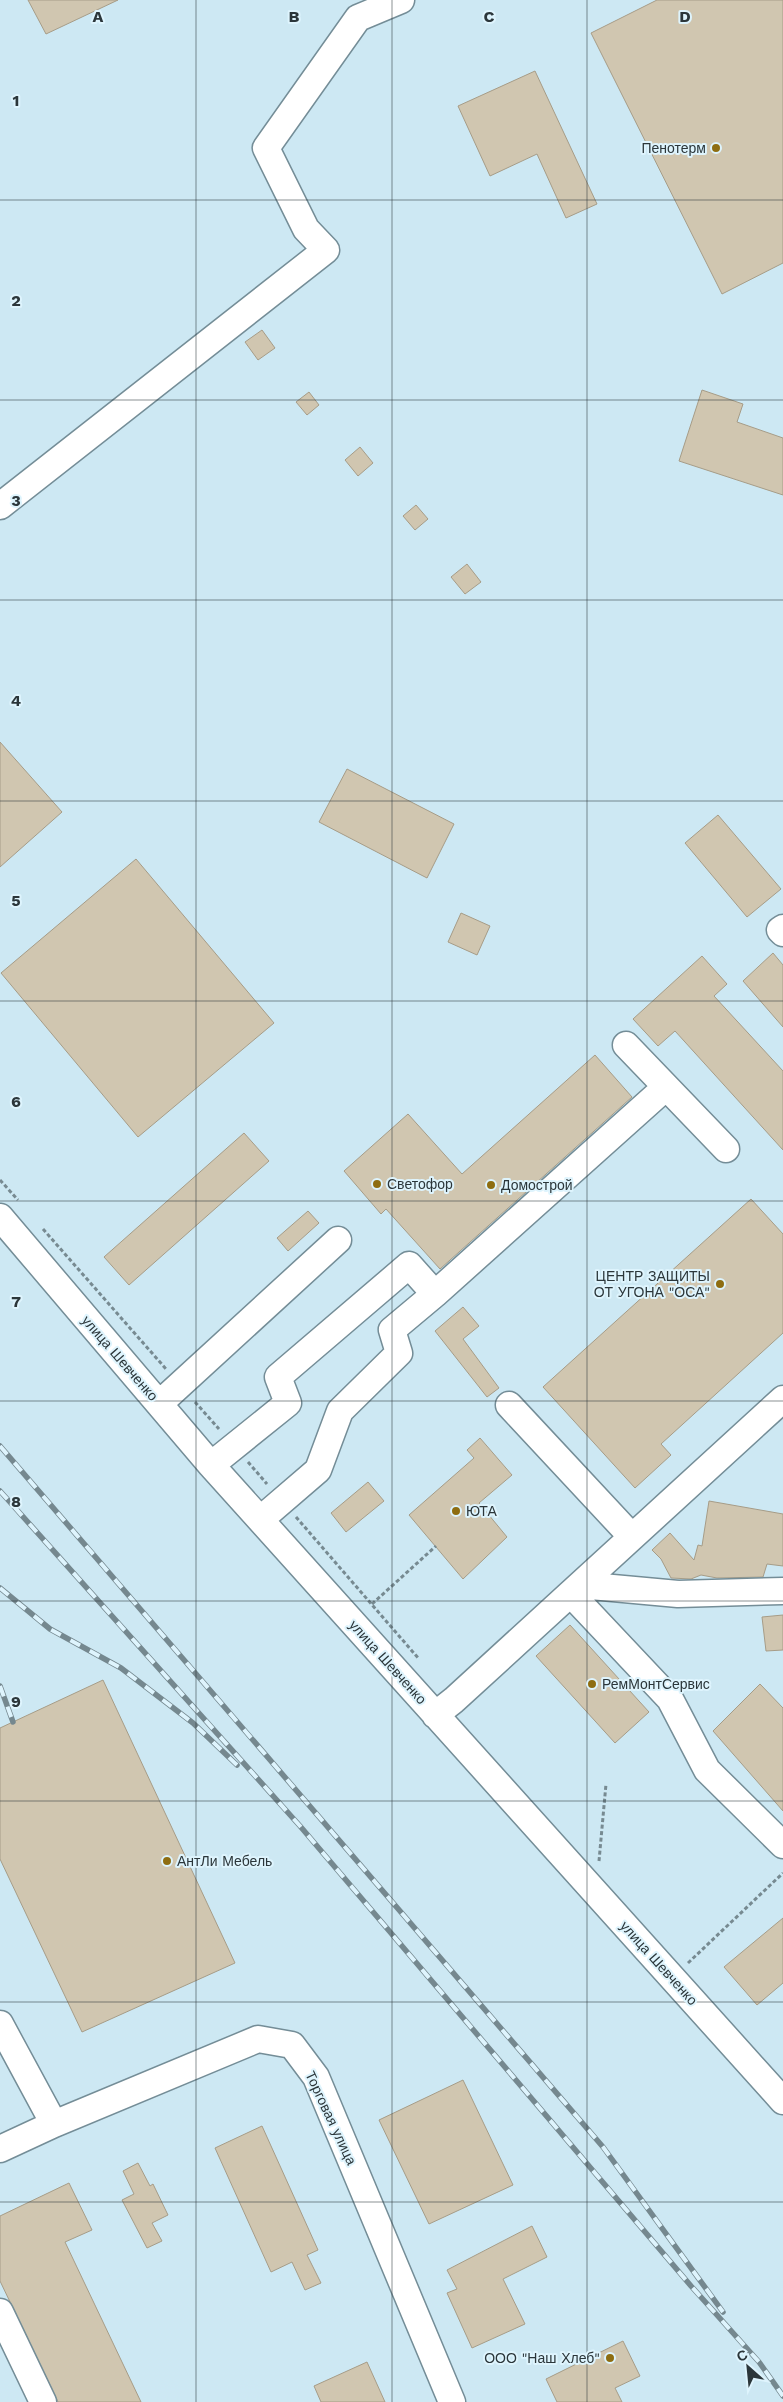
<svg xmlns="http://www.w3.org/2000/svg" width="783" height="2402" viewBox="0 0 783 2402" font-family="'Work Sans',sans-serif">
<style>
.building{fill:#d0c6b0;stroke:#a69c87}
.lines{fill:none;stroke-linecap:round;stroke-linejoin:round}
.minor-casing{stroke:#748d97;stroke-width:29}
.path{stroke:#778a91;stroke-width:3;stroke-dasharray:4 2.5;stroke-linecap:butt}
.minor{stroke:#fff;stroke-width:26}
.rail-casing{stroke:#75888f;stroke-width:5.5}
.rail{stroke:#def4fd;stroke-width:4;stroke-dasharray:11;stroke-linecap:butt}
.grid{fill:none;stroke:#2b363a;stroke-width:1;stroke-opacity:0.55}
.poi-dot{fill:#8e6d11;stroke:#def4fd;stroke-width:2}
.labels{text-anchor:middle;stroke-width:4;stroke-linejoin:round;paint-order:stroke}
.poi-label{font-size:14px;fill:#2b363a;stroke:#def4fd;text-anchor:start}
.street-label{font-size:14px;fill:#2b363a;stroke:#def4fd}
.grid-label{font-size:16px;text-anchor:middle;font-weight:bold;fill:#2b363a;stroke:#def4fd;stroke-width:4;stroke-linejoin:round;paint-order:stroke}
</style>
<rect width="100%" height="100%" fill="#cde8f3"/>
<path class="building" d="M28,0H118L46,34Z
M657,0H783V263L722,294L591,33Z
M535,71L597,204L566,218L537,154L490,176L458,106Z
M262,330L275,348L258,360L245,342Z
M702,390L743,404L737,422L783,438V495L679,461Z
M309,392L319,405L307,415L296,402Z
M360,447L373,463L358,476L345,460Z
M416,505L428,519L415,530L403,516Z
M467,564L481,582L465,594L451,577Z
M0,742L62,812L0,867Z
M347,769L454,824L427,878L319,822Z
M718,815L781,889L747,917L685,843Z
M136,859L274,1023L138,1137L1,973Z
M461,913L490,926L477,955L448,942Z
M773,953L783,965V1027L743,981Z
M702,956L727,984L714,996L783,1071V1150L675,1031L658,1046L633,1019Z
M595,1055L632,1097L440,1269L386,1209L381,1214L344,1171L408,1114L462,1174Z
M244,1133L269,1161L129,1285L104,1257Z
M751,1199L783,1234V1333L661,1444L671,1455L635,1488L543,1387Z
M308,1211L319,1223L288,1251L277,1238Z
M463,1307L479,1326L463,1339L499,1388L487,1397L435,1331Z
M480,1438L512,1475L479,1503L507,1537L463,1579L409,1515L474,1458L467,1450Z
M368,1482L384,1501L346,1532L331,1513Z
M709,1501L783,1514V1566L767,1564L763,1577L717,1578L701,1575L691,1579L671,1578L661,1559L652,1550L670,1533L694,1560L698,1545L702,1546Z
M783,1615V1650L766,1651L762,1617Z
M570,1625L649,1712L615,1743L536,1656Z
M103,1680L235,1963L82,2032L0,1859V1728Z
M760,1684L783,1708V1811L713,1731Z
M783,1918V1983L757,2005L724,1967Z
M463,2080L513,2185L429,2224L379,2120Z
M262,2126L318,2250L307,2255L321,2283L305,2290L292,2262L271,2272L215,2148Z
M138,2163L150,2186L153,2184L168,2215L152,2223L162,2241L147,2248L122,2200L134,2194L123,2171Z
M69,2183L92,2230L65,2242L141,2402H58L0,2281V2216Z
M532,2226L547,2257L503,2279L525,2324L472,2348L447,2293L457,2289L447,2270Z
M623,2341L640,2376L615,2388L622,2402H557L546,2379Z
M367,2362L385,2402H321L314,2386Z"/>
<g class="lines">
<defs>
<path id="minor" d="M0,506L326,250L306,229L266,148L358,18L401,0
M783,928L780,930L783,933
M626,1045L726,1149
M0,1217L211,1465L783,2101
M435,1294L666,1087
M159,1404L338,1240
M509,1405L632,1537
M211,1465L288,1403L278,1377L409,1265L435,1294L392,1330L399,1353L340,1411L318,1470L261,1519
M580,1585L678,1594L783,1591
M571,1594L670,1699L707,1770L783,1845
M435,1715L454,1700L783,1399
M0,2024L54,2124
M0,2149L54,2124L258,2039L292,2045L316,2077L452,2402
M0,2312L43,2402"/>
</defs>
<use href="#minor" class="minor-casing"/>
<path class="path" d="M0,1180L18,1200
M43,1229L166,1369
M195,1402L219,1429
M248,1462L267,1484
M296,1517L419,1659
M372,1604L436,1546
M599,1861L606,1784
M688,1963L783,1873"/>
<use href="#minor" class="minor"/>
<defs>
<path id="rail" d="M0,1446L603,2147L723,2312
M0,1491L300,1826L691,2286L759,2362L783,2396
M0,1588L50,1629L121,1668L193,1723L237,1765
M0,1686L13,1722"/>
</defs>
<use href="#rail" class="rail-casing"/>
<use href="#rail" class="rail"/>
</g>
<path class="grid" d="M196,0V2402M392,0V2402M587,0V2402M0,200H783M0,400H783M0,600H783M0,801H783M0,1001H783M0,1201H783M0,1401H783M0,1601H783M0,1801H783M0,2002H783M0,2202H783"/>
<g class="poi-dot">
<circle cx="716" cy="148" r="5"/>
<circle cx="377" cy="1184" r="5"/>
<circle cx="491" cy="1185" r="5"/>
<circle cx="720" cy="1284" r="5"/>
<circle cx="456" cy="1511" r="5"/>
<circle cx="592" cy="1684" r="5"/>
<circle cx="167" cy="1861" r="5"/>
<circle cx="610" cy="2358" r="5"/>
</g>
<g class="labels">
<g class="poi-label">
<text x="706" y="153" text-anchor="end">Пенотерм</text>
<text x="387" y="1189">Светофор</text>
<text x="501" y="1190">Домострой</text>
<text x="710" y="1281" text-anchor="end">ЦЕНТР ЗАЩИТЫ<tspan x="710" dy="16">ОТ УГОНА "ОСА"</tspan></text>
<text x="466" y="1516">ЮТА</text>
<text x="602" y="1689">РемМонтСервис</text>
<text x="177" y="1866">АнтЛи Мебель</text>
<text x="600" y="2363" text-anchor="end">ООО "Наш Хлеб"</text>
</g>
<g class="street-label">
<text transform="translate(120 1358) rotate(49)" y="5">улица Шевченко</text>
<text transform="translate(388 1662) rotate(48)" y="5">улица Шевченко</text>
<text transform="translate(659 1963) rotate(48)" y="5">улица Шевченко</text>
<text transform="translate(331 2118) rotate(65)" y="5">Торговая улица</text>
</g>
</g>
<g class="grid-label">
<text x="98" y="22">A</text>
<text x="294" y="22">B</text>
<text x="489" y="22">C</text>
<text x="685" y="22">D</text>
<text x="16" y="106">1</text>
<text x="16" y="306">2</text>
<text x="16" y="506">3</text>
<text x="16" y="706">4</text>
<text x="16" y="906">5</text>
<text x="16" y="1107">6</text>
<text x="16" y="1307">7</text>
<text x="16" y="1507">8</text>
<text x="16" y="1707">9</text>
</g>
<g transform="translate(748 2367) rotate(333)" stroke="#def4fd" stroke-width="4" paint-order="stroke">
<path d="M0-4L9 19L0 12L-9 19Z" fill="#2b363a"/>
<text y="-8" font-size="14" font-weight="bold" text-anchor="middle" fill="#2b363a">С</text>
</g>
</svg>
